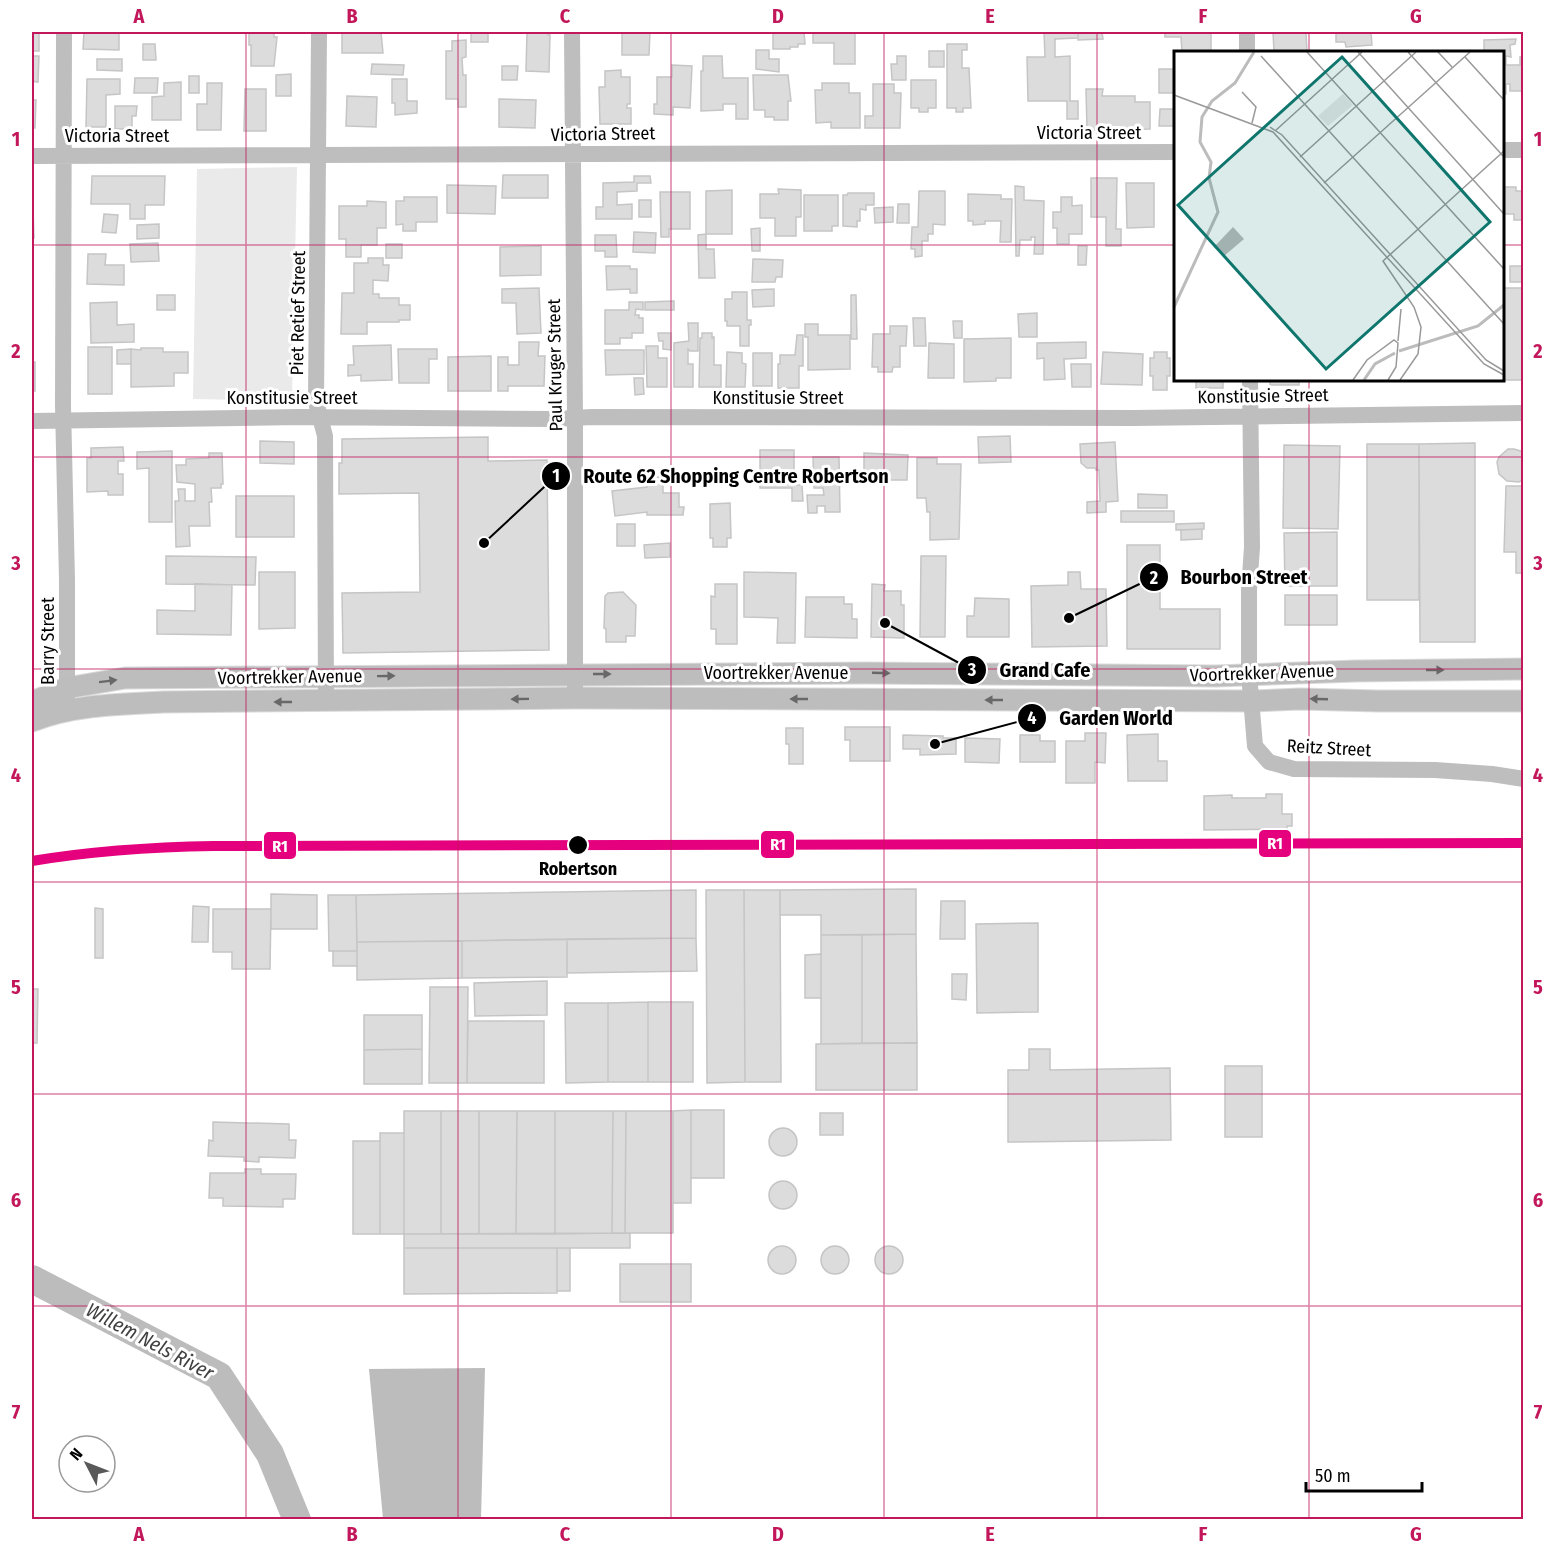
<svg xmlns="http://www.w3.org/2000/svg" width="1555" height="1551" viewBox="0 0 1555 1551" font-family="'Fira Sans Condensed',sans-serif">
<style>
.green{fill:#eaeaea}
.water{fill:#bcbcbc}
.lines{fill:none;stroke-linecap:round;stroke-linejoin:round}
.river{stroke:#bcbcbc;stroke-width:28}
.building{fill:#dcdcdc;stroke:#c5c5c5;stroke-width:1.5}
.major-casing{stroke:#dbdbdb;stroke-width:23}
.minor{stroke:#bebebe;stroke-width:16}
.major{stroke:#bdbdbd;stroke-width:21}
.rail-1-casing{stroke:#fff;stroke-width:15}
.rail-1{stroke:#e5007d;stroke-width:10}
.oneway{fill:#686868}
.grid{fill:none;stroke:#c2185b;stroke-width:1.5;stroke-opacity:0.55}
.stop-dot{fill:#000;stroke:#fff;stroke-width:2}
.labels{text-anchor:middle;stroke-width:6;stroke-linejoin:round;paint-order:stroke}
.street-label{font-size:18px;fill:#000;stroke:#fff}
.stop-label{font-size:18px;font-weight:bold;fill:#000;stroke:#fff}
.water-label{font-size:20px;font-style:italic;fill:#404040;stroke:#fff}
.inset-river{fill:none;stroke:#bcbcbc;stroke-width:3}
.inset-road{fill:none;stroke:#999;stroke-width:1.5}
.view{fill:#0f766e;fill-opacity:0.15;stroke:#0f766e;stroke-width:3}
.inset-edge{fill:none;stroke:#000;stroke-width:3}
.leader{fill:none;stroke:#000;stroke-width:2}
.callout-dot{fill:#000;stroke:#fff;stroke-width:2}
.mark-label{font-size:18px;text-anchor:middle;font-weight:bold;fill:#fff}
.callout-label{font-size:20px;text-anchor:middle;font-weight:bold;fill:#000;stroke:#fff;stroke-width:6;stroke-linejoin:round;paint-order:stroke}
.line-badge{stroke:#fff;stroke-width:2}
.badge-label{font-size:16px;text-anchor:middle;font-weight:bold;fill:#fff}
.neatline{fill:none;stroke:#c2185b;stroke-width:2}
.grid-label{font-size:20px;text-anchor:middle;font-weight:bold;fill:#c2185b}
</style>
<rect width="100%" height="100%" fill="#fff"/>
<path class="green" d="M297,167L292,401L193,399L197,169Z"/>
<path class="water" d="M485,1368L481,1519H383L369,1369Z"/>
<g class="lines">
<path class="river" d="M32,1279L219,1376L270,1454L297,1520"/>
</g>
<path class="building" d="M32,32H39V51H32Z
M84,32H119V50L83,49Z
M249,32H274V37H277L274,66H251V45H249Z
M342,32H381L383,53H342Z
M471,32H488V42H471Z
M527,32H548V35H550L549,72L526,71Z
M622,32H650L649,55H622Z
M773,32H804L805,44H798V47H790V49H773Z
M813,32H855V64H834V43H813Z
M1044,32H1078V38L1055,39V57L1070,56V101H1078V119H1067V101H1028L1027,57H1045Z
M1078,32H1102L1103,39L1078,40Z
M1165,32H1211V52H1182L1181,37H1165Z
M1273,32H1306L1307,52H1274Z
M1336,32H1371L1372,45L1346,47L1345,42H1336Z
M1516,39L1515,44L1510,45L1511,57L1506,56V65H1520V57H1524V91H1510V84H1506V94H1502V52H1484V40Z
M466,40V57L462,58L463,75H466V107H458V99H446V51H452V41Z
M143,44H155L156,60H143Z
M947,44H967V50H962V68H969L971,108H963V112H956V108H947Z
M756,50H769V59H779V72L756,69Z
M929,51H944V67H929Z
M32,56H39L38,82L32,81Z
M703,56H722L723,78H748V119H736V104H723V110L701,111V71H703Z
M897,56H906V80H892L891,64H897Z
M97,59H122V71L97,70Z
M372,64L404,65L403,75L371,74Z
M672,65L692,66L690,108L673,107V115L654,114V104H657V77H672Z
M502,66H518L517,80H502Z
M1159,69H1176V93H1159Z
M621,70V77H630V104H627V108H631V124H600L599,87H605V71Z
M291,74V96H276V75Z
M753,75H788L791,101H788V120H774V117H765V110H754Z
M189,76H199V93H189Z
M135,78H158L157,93H134Z
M87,79H120V94L106,95V127H86Z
M392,79H407V101H417V113L395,115V103H392Z
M911,80H936V108H928V112H919V108H911Z
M181,82V120H152V97L164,96V83Z
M207,83H222L221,130H197V104H207Z
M822,83H849V93H860V128H831V122L816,123L815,90H822Z
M873,84H894V93H901L900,128H865V116H873Z
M245,89H266V131H244Z
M1086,89H1103L1102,96H1135V102H1150V129L1087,130Z
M347,96L377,97L376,127L346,126Z
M499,99L536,100L535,128L499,127Z
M32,100H36L35,128H32Z
M115,106H137L136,116H132V129H115Z
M1160,109H1176V126H1159Z
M503,175H548V198H502Z
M92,176H165L164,205H145V219H130V204H91Z
M634,176H650L651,183H637V191L617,192V205L632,204V219H596V207H603V183L634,182Z
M32,177L34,238H32Z
M1091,178H1117L1116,229H1121V246H1106V217H1091Z
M1126,183H1154V227L1127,228Z
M447,185L496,186L495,214L447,213Z
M1015,186L1024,187V200L1044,201L1043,254H1034L1035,237H1031V240H1020L1019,256H1016Z
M1502,187H1516V191H1524V220H1514V214H1502Z
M778,189L801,190V217H796V236H775V218H760V194H779Z
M732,190V234H706V191Z
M919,191H945V225L933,224V234H928V241H922V256L915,257V249H911L912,227H918Z
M660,192H690V229H669V237H661Z
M848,193H874V205H866V210L860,209V221H857V227L843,226V195H847Z
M968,194L1001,195V199H1012L1011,242H1000L1001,221H985V224L973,225V221H968Z
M804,195H838V226H832V231H804Z
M404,197H437V222H416V231H403V224L396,225V201H404Z
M1061,197H1072V206L1082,205V234H1069V244H1057V228H1053V212H1061Z
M639,200H651V217H639Z
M367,201L386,202V228H377V245H361V257H346V239H339V206H367Z
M898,204H909V223H897Z
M893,207V222L875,223L874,208Z
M104,214L118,215L116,233L102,232Z
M159,224V238L137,239V225Z
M760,228V251H752L751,229Z
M634,232L656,233L655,253L633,252Z
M706,234V249H714L715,278H699L698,235Z
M595,235H616L617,257H605V251H595Z
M158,243L159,261L131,262L130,244Z
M386,244H402V258H386Z
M541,246V275L500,276V247Z
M1078,246H1087L1086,265H1078Z
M88,254H106L105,265H124V285L87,284Z
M368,258H383V265H389L388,281L373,280V294H379V298H399V305H410V320H399V322H367V334H341L342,293H354V263H368Z
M753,259L783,260L782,277H776L775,282H752Z
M606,266H630V269H637V293H630V289L607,290Z
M1510,266H1524V282H1510Z
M539,288L541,333L517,334L516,303H502V289Z
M1502,288H1524V380H1472H1502Z
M774,289V306L753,307L752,290Z
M732,292H747V320H751V325H749V346H740V326H727V321H725V299H732Z
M157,295H175V310H157Z
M851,295H856L857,339H851Z
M674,301V310H645V302Z
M117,302V325L134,324V342L91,343L90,303Z
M629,302H643V310L636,309L635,315H639V318H643V333H632V338H620V344H605V310H629Z
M1037,313V337H1019L1018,314Z
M913,318H925L926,346H914Z
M953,321H962V338H954Z
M688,323H698V351H690L688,349V364H693V387H674V343L689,341Z
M805,324H818V335H850V369L808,370V337H805Z
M890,326H907L906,346H900V367H893L892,372H878V367H872L873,334H890Z
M658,333H671V350L663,349V341H659Z
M702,333H712V338L714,337V365H721V387H699L700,338H702Z
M797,335H803V366H799V388H778V364H780V355H795Z
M1011,338V378H996V381L964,382V339Z
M519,342H539L538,356H545L544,386H508V391H498V357H508V365H519Z
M1086,342V358L1064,359L1065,379L1044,380V358L1037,359V343Z
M929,343L954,344V378H928Z
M391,345L392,380L361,381V375L348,376V365H354L353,346Z
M646,346H658V358H667V387H647Z
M88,347H112V394H88Z
M141,348H163V352H188V373H174V386L131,387V349L141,350Z
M131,349V364H117V350Z
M398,349H437V359H429V383H399Z
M605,350H644V374L606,375Z
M727,352L742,353V363L746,364L745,387H726Z
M1103,352L1143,354L1142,385L1101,384Z
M1154,352H1167V358H1170V376H1167V390H1153V376H1150V358H1154Z
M753,353H772V386H753Z
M491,356V391H448V357Z
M32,362H35V391H32Z
M1071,364H1091V387H1072Z
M634,378H643L644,394L635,395Z
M1196,380H1223V388H1196Z
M1270,380H1299V385H1270Z
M1010,436L1011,462L979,463L978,437Z
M488,437V461L547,460L549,650L343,653L342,593L420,592L419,493L339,494V463H342V439Z
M260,441L294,442V464L260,463Z
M1115,442L1118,501L1106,502V512L1087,513V502L1100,501L1099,470H1096V468H1087L1081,463L1080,444Z
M1475,443V642H1420L1419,444Z
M1367,444H1419V600H1367Z
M1284,445L1340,446L1338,529L1283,528Z
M123,447L124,461H118V474H123V495H108V491L87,492V458H91V448Z
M1508,449H1514L1524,452V479L1519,482L1507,481L1499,474L1497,462L1499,457Z
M760,450H794V485H802L803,501H792V488H760Z
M172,451V522H149V468L137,469V452Z
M209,453H222L223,484H221V488H211L212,502H209L210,526H189L190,546L176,547L175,501H179L178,489H185V501H195V484L177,482L176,465H186V459L209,458Z
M864,453L908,455L907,480H864Z
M813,457H839L840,512H825V506H817V513H808L807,495H824L823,488H814Z
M917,458H937V464H961L959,539L930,540V512H927L926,498H917Z
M647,477H663V493H679V507H684L683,515H647V512L615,516L612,491L647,487Z
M1506,486H1524V573H1516V552H1504Z
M1138,494L1167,495V508H1138Z
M236,496H294V537H236Z
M730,503L731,538H727V547H713V538H710V504Z
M1121,511H1174V522H1121Z
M1204,523V529L1176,530V524Z
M617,524H635V546H617Z
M1202,529V539L1181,540V530Z
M1337,532V586H1285L1284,533Z
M670,543V557L645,558L644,545Z
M1127,545H1160V609H1220V649H1127Z
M166,556L256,557L255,585L166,584Z
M921,556H946L945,637H920Z
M259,572H295V628L259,629Z
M744,572L796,573L795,643H777L778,618L744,617Z
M1068,572H1080L1081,589H1106L1107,646L1032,647L1031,586L1068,585Z
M195,584L232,585L231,635L157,634V610L195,611Z
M715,584H737V644H716V629H711V596L715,597Z
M872,584L885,585L884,591H901V605H904V638L871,637Z
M623,592L636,605L635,636H626V642H606V629L604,628L605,596L608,593Z
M1285,595H1337V625H1285Z
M806,597H844V604H852V619H857V638L805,637Z
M975,598L1009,599V637H967V616H974Z
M845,727H890V761H850V740H845Z
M786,728H803V764H789V744H786Z
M1085,733H1106L1105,763L1095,762V783H1066V741H1085Z
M1158,734V761H1167V781H1128L1127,735Z
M903,735L943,736V738H956V754L920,755V749H903Z
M1020,735H1040V741H1055V762H1020Z
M965,738L1000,739L999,763L965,762Z
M1266,794H1282V814H1292V826H1287V829L1204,830V796L1232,795V798H1266Z
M916,889V934L821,935V915H780V890Z
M696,890V938L357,942L356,895Z
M706,890H744L745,1082L707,1083Z
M744,890H780L781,1082H745Z
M271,894L317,895V929H271Z
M328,895H356L357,951H329Z
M941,901H965V939H940Z
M193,906L209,907L208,942H192Z
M95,908L103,909V958H95Z
M213,909H271L270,969H232V952H213Z
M1038,923V1012L977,1013L976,924Z
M916,934L917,1043H862V935Z
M821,935H862V1043L821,1044Z
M696,938L697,971L567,973V939Z
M567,939V977L462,978V941Z
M462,941V978L357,980V942Z
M333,951H357V966H333Z
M821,954V998H805V955Z
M952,974H967L966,1000L952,999Z
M547,981V1015L475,1016L474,983Z
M430,987H468L467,1083H429Z
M32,989H38L37,1043H32Z
M648,1002H693V1082H648Z
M648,1002V1082H608V1003Z
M565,1003H608V1082L566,1083Z
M364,1015H422V1049L364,1050Z
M468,1021H544V1083H467Z
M917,1043V1090H816V1044Z
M422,1049V1084H364V1050Z
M1029,1049H1050V1070L1170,1068L1171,1140L1008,1142V1070H1029Z
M1225,1066H1262V1137H1225Z
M691,1110H724V1178H691Z
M691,1110V1203H673V1111Z
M404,1111H441V1234H404Z
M441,1111H479V1234H441Z
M479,1111H517L516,1234H479Z
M517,1111H555V1234H516Z
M555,1111H613L612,1233L555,1234Z
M613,1111H626L625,1233H612Z
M626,1111H673V1233H625Z
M820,1113H843V1135H820Z
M213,1122L289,1124V1140H296L295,1158L259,1157V1162L244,1161V1157L208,1156L209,1140L213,1141Z
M769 1142a14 14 0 1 1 28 0a14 14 0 1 1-28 0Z
M380,1133H404V1234H380Z
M353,1141H380V1234H353Z
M245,1169H261V1174H296L295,1199H283V1207L223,1206V1198H209L210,1173H245Z
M769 1195a14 14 0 1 1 28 0a14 14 0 1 1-28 0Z
M630,1233V1248H404V1234Z
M768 1260a14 14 0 1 1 28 0a14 14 0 1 1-28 0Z
M821 1260a14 14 0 1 1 28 0a14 14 0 1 1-28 0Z
M875 1260a14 14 0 1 1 28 0a14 14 0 1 1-28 0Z
M404,1248H557V1293L404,1294Z
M557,1248H570V1291H557Z
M620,1264H691V1302H620Z"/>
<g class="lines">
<defs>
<path id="major" d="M32,702L67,688L125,678L865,673L1216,676L1356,671L1524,669
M32,721C72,705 119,704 163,702L575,698L1252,701L1300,699L1378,701H1524"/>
</defs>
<use href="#major" class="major-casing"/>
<path class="minor" d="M64,32L63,406L67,580V698
M319,32L316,402L325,436L326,701
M572,32L575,418V698
M1247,52V32
M1502,150H1524
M32,156L1176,152
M1250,380L1252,547L1249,590V674L1255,746L1269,762L1294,769L1435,770L1492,774L1524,779
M32,421L299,417L554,419L592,417L1134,418L1524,413"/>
<use href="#major" class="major"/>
<defs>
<path id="rail-1" d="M32,861C92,851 152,847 214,846L1524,843"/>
</defs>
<use href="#rail-1" class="rail-1-casing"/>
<use href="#rail-1" class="rail-1"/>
</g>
<defs><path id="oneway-solid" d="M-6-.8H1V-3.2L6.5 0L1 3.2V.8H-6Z" transform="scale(1.5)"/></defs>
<g class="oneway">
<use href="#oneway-solid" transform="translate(1435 670)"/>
<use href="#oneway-solid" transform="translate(881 673) rotate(2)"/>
<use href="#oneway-solid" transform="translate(602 674)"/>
<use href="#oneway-solid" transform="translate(386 676) rotate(-1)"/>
<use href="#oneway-solid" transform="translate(108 681) rotate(-7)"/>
<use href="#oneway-solid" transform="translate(520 699) rotate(179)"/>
<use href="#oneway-solid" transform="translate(799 699) rotate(-180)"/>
<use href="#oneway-solid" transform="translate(1319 699) rotate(-178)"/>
<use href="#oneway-solid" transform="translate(994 700) rotate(-180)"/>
<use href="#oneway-solid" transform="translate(283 702) rotate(180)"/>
</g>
<path class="grid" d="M246,32V1520M458,32V1520M671,32V1520M884,32V1520M1097,32V1520M1309,32V52M32,245H1176M1502,245H1524M1309,380V1520M32,457H1524M32,669H1524M32,882H1524M32,1094H1524M32,1306H1524"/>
<circle class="stop-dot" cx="578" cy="845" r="10"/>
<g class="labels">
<g class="street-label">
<text x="1089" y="139">Victoria Street</text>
<text transform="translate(603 134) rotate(-1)" y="6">Victoria Street</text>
<text x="117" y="142">Victoria Street</text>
<text transform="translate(298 313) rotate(-89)" y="6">Piet Retief Street</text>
<text transform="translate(555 365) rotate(-91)" y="6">Paul Kruger Street</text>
<text transform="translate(1263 396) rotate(-1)" y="6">Konstitusie Street</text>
<text x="292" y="404">Konstitusie Street</text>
<text x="778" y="404">Konstitusie Street</text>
<text transform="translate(48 641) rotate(-90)" y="6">Barry Street</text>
<text x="776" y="679">Voortrekker Avenue</text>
<text transform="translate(1262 673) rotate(-2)" y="6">Voortrekker Avenue</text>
<text transform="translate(290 677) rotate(-1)" y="6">Voortrekker Avenue</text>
<text transform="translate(1329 748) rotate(3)" y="6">Reitz Street</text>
</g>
<g class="stop-label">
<text x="578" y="875">Robertson</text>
</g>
<g class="water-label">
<text transform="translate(150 1341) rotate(28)" y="7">Willem Nels River</text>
</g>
</g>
<g transform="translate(1174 51)">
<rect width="330" height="330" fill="#fff"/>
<path d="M169,43L179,54L154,75L144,65Z" fill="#eaeaea"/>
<path d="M59,176L70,188L50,205L40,196Z" fill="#bcbcbc"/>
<path class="inset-river" d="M0,256L44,161L35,127L37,111L26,91L28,66L38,50L61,32L80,1M225,300L304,275L330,254M190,329L201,313L221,302"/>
<path class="inset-road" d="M133,1L330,218M184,1L330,163M234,1L330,106M264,1L278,16M87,5L330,273M291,6L330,49M68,41L82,56L78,72M0,44L99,81L310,313L330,324M96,76L108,84L312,309L330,320M101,80L188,1M126,106L242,1M150,132L296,1M224,290L227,258M179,329L193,309L220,289L224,292L222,316L214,329M226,329L244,303L247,276L240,256L209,210L330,100"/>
<path class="view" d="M168,6L316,171L152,318L4,154Z"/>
<rect width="330" height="330" class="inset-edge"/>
</g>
<path class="leader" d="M484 543L556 476M1069 618L1154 577M885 623L972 670M935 744L1032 718"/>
<g class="callout-dot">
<circle cx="484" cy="543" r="6"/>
<circle cx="1069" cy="618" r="6"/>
<circle cx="885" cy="623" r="6"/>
<circle cx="935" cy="744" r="6"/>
<circle cx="556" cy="476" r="15"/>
<circle cx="1154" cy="577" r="15"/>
<circle cx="972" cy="670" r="15"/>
<circle cx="1032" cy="718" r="15"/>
</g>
<g class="mark-label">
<text x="556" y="482">1</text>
<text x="1154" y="584">2</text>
<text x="972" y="676">3</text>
<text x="1032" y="724">4</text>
</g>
<g class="callout-label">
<text x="736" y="483">Route 62 Shopping Centre Robertson</text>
<text x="1244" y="584">Bourbon Street</text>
<text x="1045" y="677">Grand Cafe</text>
<text x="1116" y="725">Garden World</text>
</g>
<g class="line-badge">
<rect x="1258" y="829" width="34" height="29" rx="6" fill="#e5007d"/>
<rect x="760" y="830" width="35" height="29" rx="6" fill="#e5007d"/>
<rect x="263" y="831" width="34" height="29" rx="6" fill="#e5007d"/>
</g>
<g class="badge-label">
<text x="1275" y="849">R1</text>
<text x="778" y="850">R1</text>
<text x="280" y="852">R1</text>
</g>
<rect width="1555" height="1551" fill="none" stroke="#ffffff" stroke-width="66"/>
<g transform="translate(87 1464) rotate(312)"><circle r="28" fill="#ffffff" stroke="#999999" stroke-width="1.5"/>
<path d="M0-4.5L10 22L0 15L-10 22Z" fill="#595959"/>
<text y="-9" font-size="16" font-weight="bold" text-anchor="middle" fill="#000000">N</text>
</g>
<path d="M1306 1482v9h116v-9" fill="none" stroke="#000000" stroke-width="3"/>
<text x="1315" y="1482" font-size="18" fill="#000000" stroke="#ffffff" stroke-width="4.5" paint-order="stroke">50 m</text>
<rect x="33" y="33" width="1489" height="1485" class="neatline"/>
<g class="grid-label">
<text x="139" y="23">A</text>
<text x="352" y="23">B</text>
<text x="565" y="23">C</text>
<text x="778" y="23">D</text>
<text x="990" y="23">E</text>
<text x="1203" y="23">F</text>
<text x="1416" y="23">G</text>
<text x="16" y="146">1</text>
<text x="1538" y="146">1</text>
<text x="16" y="358">2</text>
<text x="1538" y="358">2</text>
<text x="16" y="570">3</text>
<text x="1538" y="570">3</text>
<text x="16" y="782">4</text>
<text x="1538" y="782">4</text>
<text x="16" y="994">5</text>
<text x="1538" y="994">5</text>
<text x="16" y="1207">6</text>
<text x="1538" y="1207">6</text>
<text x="16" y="1419">7</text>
<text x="1538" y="1419">7</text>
<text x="139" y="1541">A</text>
<text x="352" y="1541">B</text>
<text x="565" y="1541">C</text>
<text x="778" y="1541">D</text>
<text x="990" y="1541">E</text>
<text x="1203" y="1541">F</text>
<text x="1416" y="1541">G</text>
</g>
</svg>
